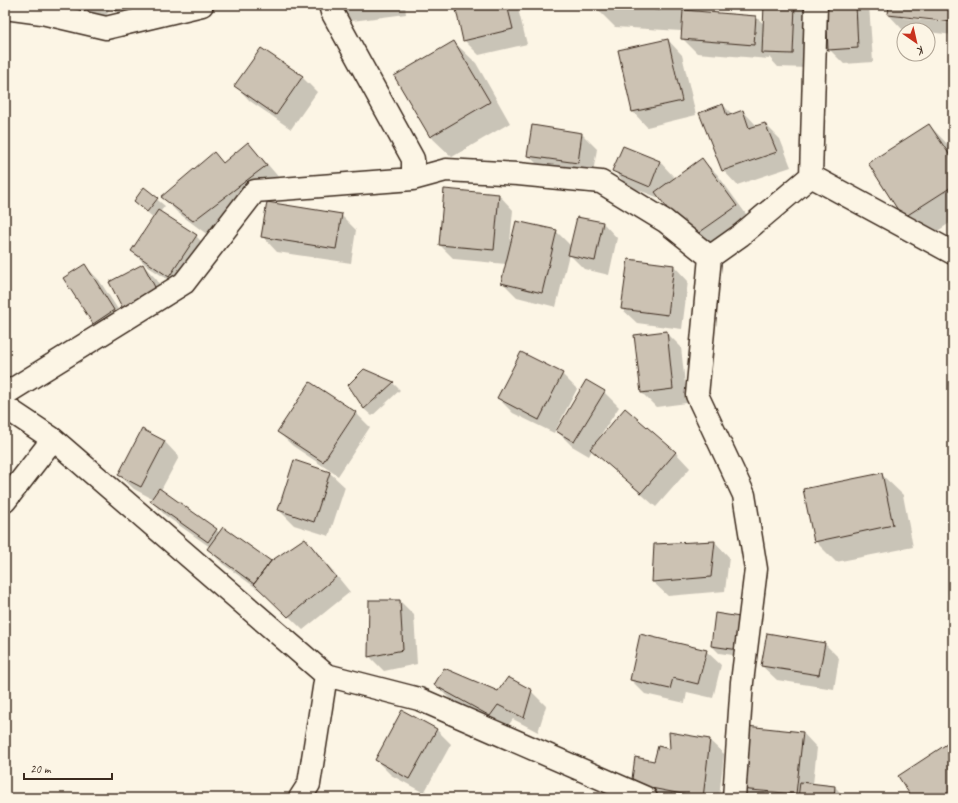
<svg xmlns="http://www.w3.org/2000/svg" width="958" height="803" viewBox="0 0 958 803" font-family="Caveat,sans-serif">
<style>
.shadow{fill:#0003;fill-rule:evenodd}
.building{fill:#ccc2b3;stroke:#3b2a1e}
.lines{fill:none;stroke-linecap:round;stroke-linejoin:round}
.street-casing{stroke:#3b2a1e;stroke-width:25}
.street{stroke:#fcf5e5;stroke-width:22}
</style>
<rect width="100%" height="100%" fill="#fcf5e5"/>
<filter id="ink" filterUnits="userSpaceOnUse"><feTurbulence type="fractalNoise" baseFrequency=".025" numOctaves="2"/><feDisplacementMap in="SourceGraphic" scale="8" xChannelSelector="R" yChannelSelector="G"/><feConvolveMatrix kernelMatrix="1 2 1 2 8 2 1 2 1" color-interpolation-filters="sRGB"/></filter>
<g filter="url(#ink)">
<path class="shadow" d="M44,5H108L110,7L100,32Z
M114,5H189L131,25L116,10Z
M337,5H405L406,14L352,21Z
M456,5H517L527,44L479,55L464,40Z
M593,5H683L681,31L615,27Z
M765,5H810L808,68L778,67L769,57V59L697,53L682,38L684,11L756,17L765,25Z
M827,5H869L873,62L844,64L829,49Z
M890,5H953V21L903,16V18L953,23V35L928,32V30H903L889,15Z
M668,40L682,55L696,115L647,127L633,112L619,51Z
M454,42L476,63L510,123L452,157L430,136Z
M302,77L317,92L291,129L250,101L236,86Z
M723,105L733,115L743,111L757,126L765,124L780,139L791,167L737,185L723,170Z
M929,125L953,150V221L925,239L904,218Z
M532,126L582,134L597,149L592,178L543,170L528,155Z
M248,143L262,158L281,180L208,235L177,212L163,197L223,163Z
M702,160L717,174L751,221L705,253L662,199L628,186L614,171L660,162L674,177L673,181Z
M144,189L165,206L160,212L196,236L211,251L184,290L147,266L132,251L154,218L142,208Z
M499,195L513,210L510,243L556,231L571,246L578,218L603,223L617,238L609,275L584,269L569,254L556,307L517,297L502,282L506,264L454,259L440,245Z
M341,215L356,230L351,263L277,252L263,237Z
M84,265L99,280L128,325L108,338L93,323Z
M143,265L157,280L171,306L138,323Z
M674,266L688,281L682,329L637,323L622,309Z
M666,332L681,347L687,403L656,407L641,392Z
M365,371L393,383L400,390L372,416L364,409L349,385Z
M562,374L577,389L554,433L513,413L498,398Z
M310,383L356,413L370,427L338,476L293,446L278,432Z
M604,392L619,407L600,436L601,437L625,410L676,453L690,468L656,507L606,463L592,450L589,456L572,446L557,431Z
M143,430L165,442L179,457L161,490L220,533L271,563L304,539L319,554L350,592L303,630L270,598L223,564L208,549L210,547L166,516L151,501L153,499L134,489L119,475Z
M295,462L330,473L345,487L329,536L294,525L279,510Z
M881,474L903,495L913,547L836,562L815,541Z
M715,542L729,557L725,591L668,596L653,582Z
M400,601L414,615L417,664L384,671L369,656Z
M739,618L746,657L719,653L712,646Z
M824,643L839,658L834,689L777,680L762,666Z
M706,651L721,665L713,698L687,692L685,703L645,694L631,680Z
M435,685L498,693L531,691L546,706L538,732L513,719L505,730L450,699Z
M436,729L451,744L424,793L391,775L376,760Z
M803,733L817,748L813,784L835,787L842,794L841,798H750L740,788ZM755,789L801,794V796L755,791Z
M709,740L724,754L719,798H658L648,793L633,779L672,750Z"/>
<path class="building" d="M51,5H90L85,18Z
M113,5H138L115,11Z
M455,5H507L513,29L463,41Z
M592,5H660V10Z
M764,5H795L793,54L762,53Z
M826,5H856L858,48L828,50Z
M889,5H953L952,22L888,15Z
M683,10L756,16L754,45L681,39Z
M668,39L682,101L632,112L618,50Z
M454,41L490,102L430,137L394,76Z
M261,48L303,76L276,115L234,86Z
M723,104L727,116L743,110L749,128L765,123L777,152L722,171L699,113Z
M929,124L953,160V186L903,218L868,163Z
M532,125L582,133L578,163L527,156Z
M248,142L267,165L193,221L161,197L214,152L223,163Z
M623,146L660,161L650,187L612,171Z
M702,158L737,206L690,239L655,192Z
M144,187L158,198L147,212L134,201Z
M444,189L499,194L494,250L439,245Z
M267,202L342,214L336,249L261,237Z
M158,210L197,235L169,277L131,251Z
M577,217L603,222L595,261L568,255Z
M516,221L557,230L542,293L501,283Z
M628,259L674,265L668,315L621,309Z
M85,264L114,310L93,324L63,278Z
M143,264L157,291L123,309L109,282Z
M667,331L673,389L641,393L634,335Z
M521,352L563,373L539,420L497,398Z
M364,369L394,382L364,409L348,385Z
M586,380L605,391L574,442L556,431Z
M310,382L356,412L323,462L277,432Z
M625,408L676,452L641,493L590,449Z
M142,429L165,441L141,487L118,475Z
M294,460L330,472L314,522L278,510Z
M882,473L893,525L814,542L803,489Z
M159,488L217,529L208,542L150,501Z
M223,527L271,561L254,584L207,549Z
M305,538L336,577L288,617L254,584L271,561Z
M715,541L711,577L652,582L654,544Z
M369,600H400L403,650L368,657Z
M715,613L740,617L739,650L711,646Z
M767,633L825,643L819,675L761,666Z
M640,634L707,650L698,684L673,678L670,689L630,680Z
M444,668L498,691L508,677L532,690L524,718L498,705L490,716L434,685Z
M402,710L437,729L409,779L375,760Z
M746,726L803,732L796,794L739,789Z
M669,732L710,739L703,798L651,788L632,779L635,757L654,761L658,746L670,749Z
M953,740V798H912L898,776Z
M800,782L835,786L834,798H798Z"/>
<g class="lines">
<defs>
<path id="street" d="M330,5L332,12L413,159V179
M816,5L811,176L953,253
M5,8L42,13L106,28L202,5
M5,394L184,283L255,191L413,179L446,170L518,174L601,182L665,221L710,257
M5,407L53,439L326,675L419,699L646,798
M5,501L53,439
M300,798L309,784L326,675
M734,798L742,682L756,569L744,495L697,395L710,257L741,235L811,176"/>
</defs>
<use href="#street" class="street-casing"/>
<use href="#street" class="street"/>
</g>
</g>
<rect width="958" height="803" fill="none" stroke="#fcf5e5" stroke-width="20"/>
<rect x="10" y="10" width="938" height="783" fill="none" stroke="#3b2a1e" stroke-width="1.5" filter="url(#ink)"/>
<g transform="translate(916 42) rotate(146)"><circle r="19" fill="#fcf5e5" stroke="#afa495"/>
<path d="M0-3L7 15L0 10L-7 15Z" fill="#c8321e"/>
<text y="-6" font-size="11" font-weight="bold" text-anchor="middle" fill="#3b2a1e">K</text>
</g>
<path d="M24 773v6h88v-6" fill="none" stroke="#3b2a1e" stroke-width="2"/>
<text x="30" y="773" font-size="12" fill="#3b2a1e" stroke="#fcf5e5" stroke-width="3" paint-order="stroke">20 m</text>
</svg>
